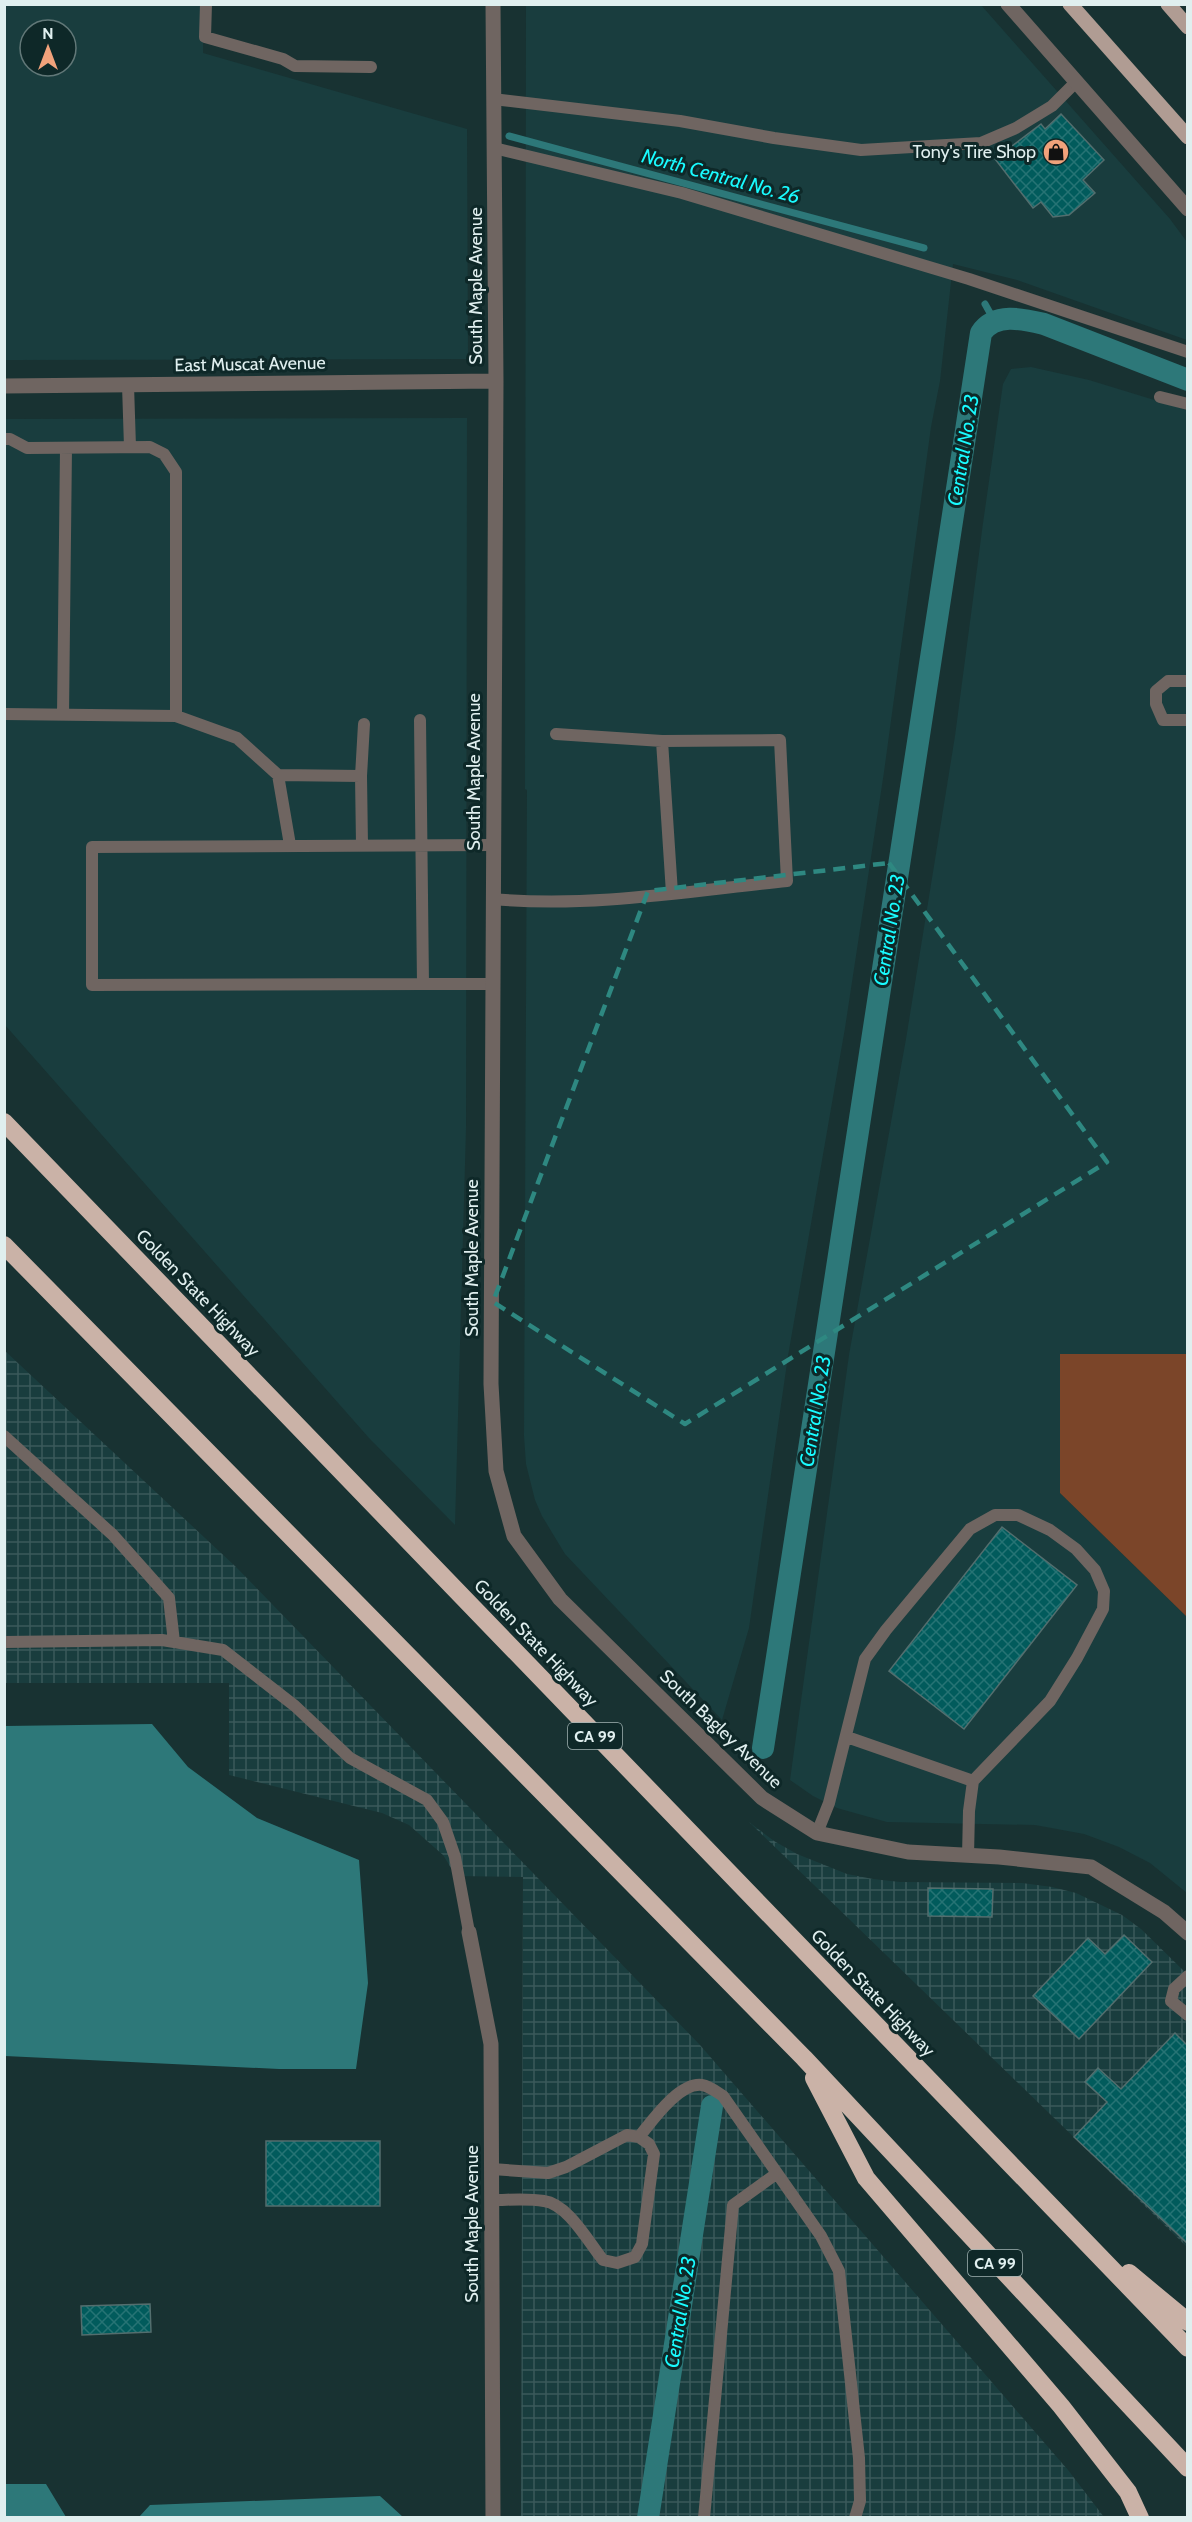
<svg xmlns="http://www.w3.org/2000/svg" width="1192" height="2522" viewBox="0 0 1192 2522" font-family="Cabin,sans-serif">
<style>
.built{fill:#193d3e;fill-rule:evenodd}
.industrial{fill:url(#industrial-grid)}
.grass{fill:#7b4529}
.water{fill:#2d7879}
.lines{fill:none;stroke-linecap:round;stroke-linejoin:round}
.stream{stroke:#2d7879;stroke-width:7}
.canal{stroke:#2d7879;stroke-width:22}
.building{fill:url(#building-cross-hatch);stroke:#536e6e;stroke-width:1.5}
.service{stroke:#6f6561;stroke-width:12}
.minor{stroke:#6f6561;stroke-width:15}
.primary{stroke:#b09c93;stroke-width:15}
.motorway{stroke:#cab2a7;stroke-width:18}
.marked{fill:none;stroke:#2e8881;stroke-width:4.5;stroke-dasharray:12 8;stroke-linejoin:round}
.labels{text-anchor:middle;stroke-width:6;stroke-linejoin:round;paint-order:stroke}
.shield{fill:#0e2828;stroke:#a1b3b3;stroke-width:1.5}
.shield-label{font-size:16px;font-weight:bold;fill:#e0efef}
.poi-label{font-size:18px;fill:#e0efef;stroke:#0e2828;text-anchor:end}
.street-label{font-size:18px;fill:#e0efef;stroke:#0e2828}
.water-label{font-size:20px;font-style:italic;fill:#19fbff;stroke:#0e2828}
</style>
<defs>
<pattern id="industrial-grid" width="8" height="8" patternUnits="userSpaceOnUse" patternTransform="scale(1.5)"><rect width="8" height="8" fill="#193d3e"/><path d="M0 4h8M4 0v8" fill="none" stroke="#3a595a"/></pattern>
<pattern id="building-cross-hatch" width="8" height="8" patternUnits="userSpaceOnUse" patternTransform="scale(1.5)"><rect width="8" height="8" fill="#015b5c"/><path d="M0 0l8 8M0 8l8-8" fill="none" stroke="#267374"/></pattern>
</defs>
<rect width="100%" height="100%" fill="#183232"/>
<path class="built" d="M4,5H203V53L467,129L468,359L5,360ZM30,30H66V66H30Z
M526,5H981L1170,219L1187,242V340L1017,280L953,264L940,381L931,427L884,772L845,1028L788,1356L749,1628L722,1720L565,1554L542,1516L535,1500L526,1464L524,1436L527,790L525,789Z
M1031,367L1089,380L1187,410V1354H1060V1493L1187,1617V1893L1150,1863L1119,1847L1084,1834L1035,1825L887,1822L837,1808L813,1796L790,1780L849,1355L906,1039L955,736L983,523L1003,384L1011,369Z
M467,418L466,1128L455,1525L369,1438L5,1025L4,419Z"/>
<path class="industrial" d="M4,1350L236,1567L700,2045L1068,2470L1104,2517H521L523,1877L456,1876L443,1855L409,1825L382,1813L229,1775V1683H5Z
M749,1822L774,1841L797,1854L847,1874L873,1879L900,1882L1022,1883L1052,1887L1076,1893L1122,1915L1141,1929L1187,1974V2247Z"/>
<path class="grass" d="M1060,1354H1187V1617L1060,1493Z"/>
<path class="water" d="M152,1724L188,1767L257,1818L359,1860L368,1983L356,2069H279L5,2056V1726Z
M5,2484H46L66,2517H5Z
M380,2496L403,2517H139L150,2505Z"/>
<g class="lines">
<path class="stream" d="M509,136L924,248
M985,304L994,320"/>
<path class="canal" d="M763,1748L981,333C995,312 1023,319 1044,324L1188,380
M648,2518L712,2106"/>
</g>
<path class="building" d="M1061,114L1104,160L1083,180L1095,193L1069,215L1053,217L1041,202L1033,208L995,159L1041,124L1045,129Z
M1002,1527L1077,1585L964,1729L889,1671Z
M928,1888L993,1889L992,1917L928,1916Z
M1124,1935L1152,1962L1079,2039L1033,1996L1088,1938L1105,1954Z
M1175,2033L1188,2046V2244L1074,2137L1107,2102L1085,2082L1098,2068L1121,2089Z
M266,2141H380V2206H266Z
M150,2304L151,2332L82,2335L81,2306Z"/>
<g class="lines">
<path class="service" d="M206,4L205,37L283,59L295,66L371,67
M493,99L680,121L774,138L861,150L981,143L1016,128L1052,106L1076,82
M494,148L682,193L969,279L1188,352
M128,385L130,447
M1160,397L1188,404
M4,439H10L27,448L150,447L164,454L176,472V716
M1188,681H1168L1156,691V704L1163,720H1188
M4,714L176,716L237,738L278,775L290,845
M63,715L66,448
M420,720L423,984H493
M662,741L672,893
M278,775L361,776L362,845
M361,776L364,724
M493,899C591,908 690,891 787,881L780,740L662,741L556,734
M423,984L92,985V847L493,845
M4,1436L113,1535L169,1598L174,1642
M4,1642L162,1640L223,1650L295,1706L350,1758L427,1800L443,1822L455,1857L469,1932
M847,1737L973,1781
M817,1833L829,1803L865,1659L886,1630L970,1529L995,1515H1018L1050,1530L1076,1549L1095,1570L1104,1591L1103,1609L1077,1658L1050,1701L973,1781L969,1811L968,1856
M1188,1976L1174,1989L1171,2001L1188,2015
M639,2137C652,2121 679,2082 702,2085C709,2086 717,2092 723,2096L821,2236L839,2271L859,2458L860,2501L855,2518
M492,2169L548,2173L566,2167L627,2135L639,2137L649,2144L654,2154L642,2244L635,2257L617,2263L603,2260C589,2243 568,2204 544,2201C527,2198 509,2200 492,2200
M704,2518L733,2205L776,2174"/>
<path class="minor" d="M493,4L496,381L491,1384L496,1471L514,1536L560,1599L762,1798L817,1833L908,1852L999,1857L1091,1867L1164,1912L1188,1933
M1008,4L1188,209
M4,386L496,381
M469,1932L491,2044L493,2518"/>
<path class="primary" d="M1070,4L1188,137
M1168,4L1188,27"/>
<path class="motorway" d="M4,1122L1188,2348
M4,1245L804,2058L1188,2468
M814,2078L866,2178L1061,2406L1128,2492L1140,2518
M1129,2273L1188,2322"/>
</g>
<path class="marked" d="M889,863L1107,1162L685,1424L493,1302L648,891Z"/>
<defs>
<symbol id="shop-disc" viewBox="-11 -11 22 22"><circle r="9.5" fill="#f1a27b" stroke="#0e2828"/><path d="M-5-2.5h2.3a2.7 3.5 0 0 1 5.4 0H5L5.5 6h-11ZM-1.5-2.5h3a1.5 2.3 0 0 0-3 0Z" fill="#111"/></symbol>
</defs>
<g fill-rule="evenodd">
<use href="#shop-disc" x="1041" y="137" width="30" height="30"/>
</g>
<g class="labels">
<g class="shield">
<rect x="568" y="1723" width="54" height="26" rx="4.5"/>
<rect x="968" y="2250" width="54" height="26" rx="4.5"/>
</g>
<g class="shield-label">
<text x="595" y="1742">CA 99</text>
<text x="995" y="2269">CA 99</text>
</g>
<g class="poi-label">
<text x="1036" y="158">Tony's Tire Shop</text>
</g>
<g class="street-label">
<text transform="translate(476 286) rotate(-90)" y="6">South Maple Avenue</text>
<text transform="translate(250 364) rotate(-1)" y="6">East Muscat Avenue</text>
<text transform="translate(474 772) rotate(-90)" y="6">South Maple Avenue</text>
<text transform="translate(472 1258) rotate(-90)" y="6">South Maple Avenue</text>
<text transform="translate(198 1293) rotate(46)" y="6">Golden State Highway</text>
<text transform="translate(536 1643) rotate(46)" y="6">Golden State Highway</text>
<text transform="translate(721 1729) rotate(44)" y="6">South Bagley Avenue</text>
<text transform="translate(873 1993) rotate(46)" y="6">Golden State Highway</text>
<text transform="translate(472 2224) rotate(-90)" y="6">South Maple Avenue</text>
</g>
<g class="water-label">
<text transform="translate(721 176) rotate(15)" y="7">North Central No. 26</text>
<text transform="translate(963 450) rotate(-81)" y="7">Central No. 23</text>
<text transform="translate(889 930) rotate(-81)" y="7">Central No. 23</text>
<text transform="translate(815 1411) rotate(-81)" y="7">Central No. 23</text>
<text transform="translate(680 2312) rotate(-81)" y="7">Central No. 23</text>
</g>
</g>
<rect width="1192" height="2522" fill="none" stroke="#e0efef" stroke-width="12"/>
<g transform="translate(48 48)"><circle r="28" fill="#0e2828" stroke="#627878" stroke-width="1.5"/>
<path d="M0-4.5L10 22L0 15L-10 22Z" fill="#f1a27b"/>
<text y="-9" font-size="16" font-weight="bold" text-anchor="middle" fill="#e0efef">N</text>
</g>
</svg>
